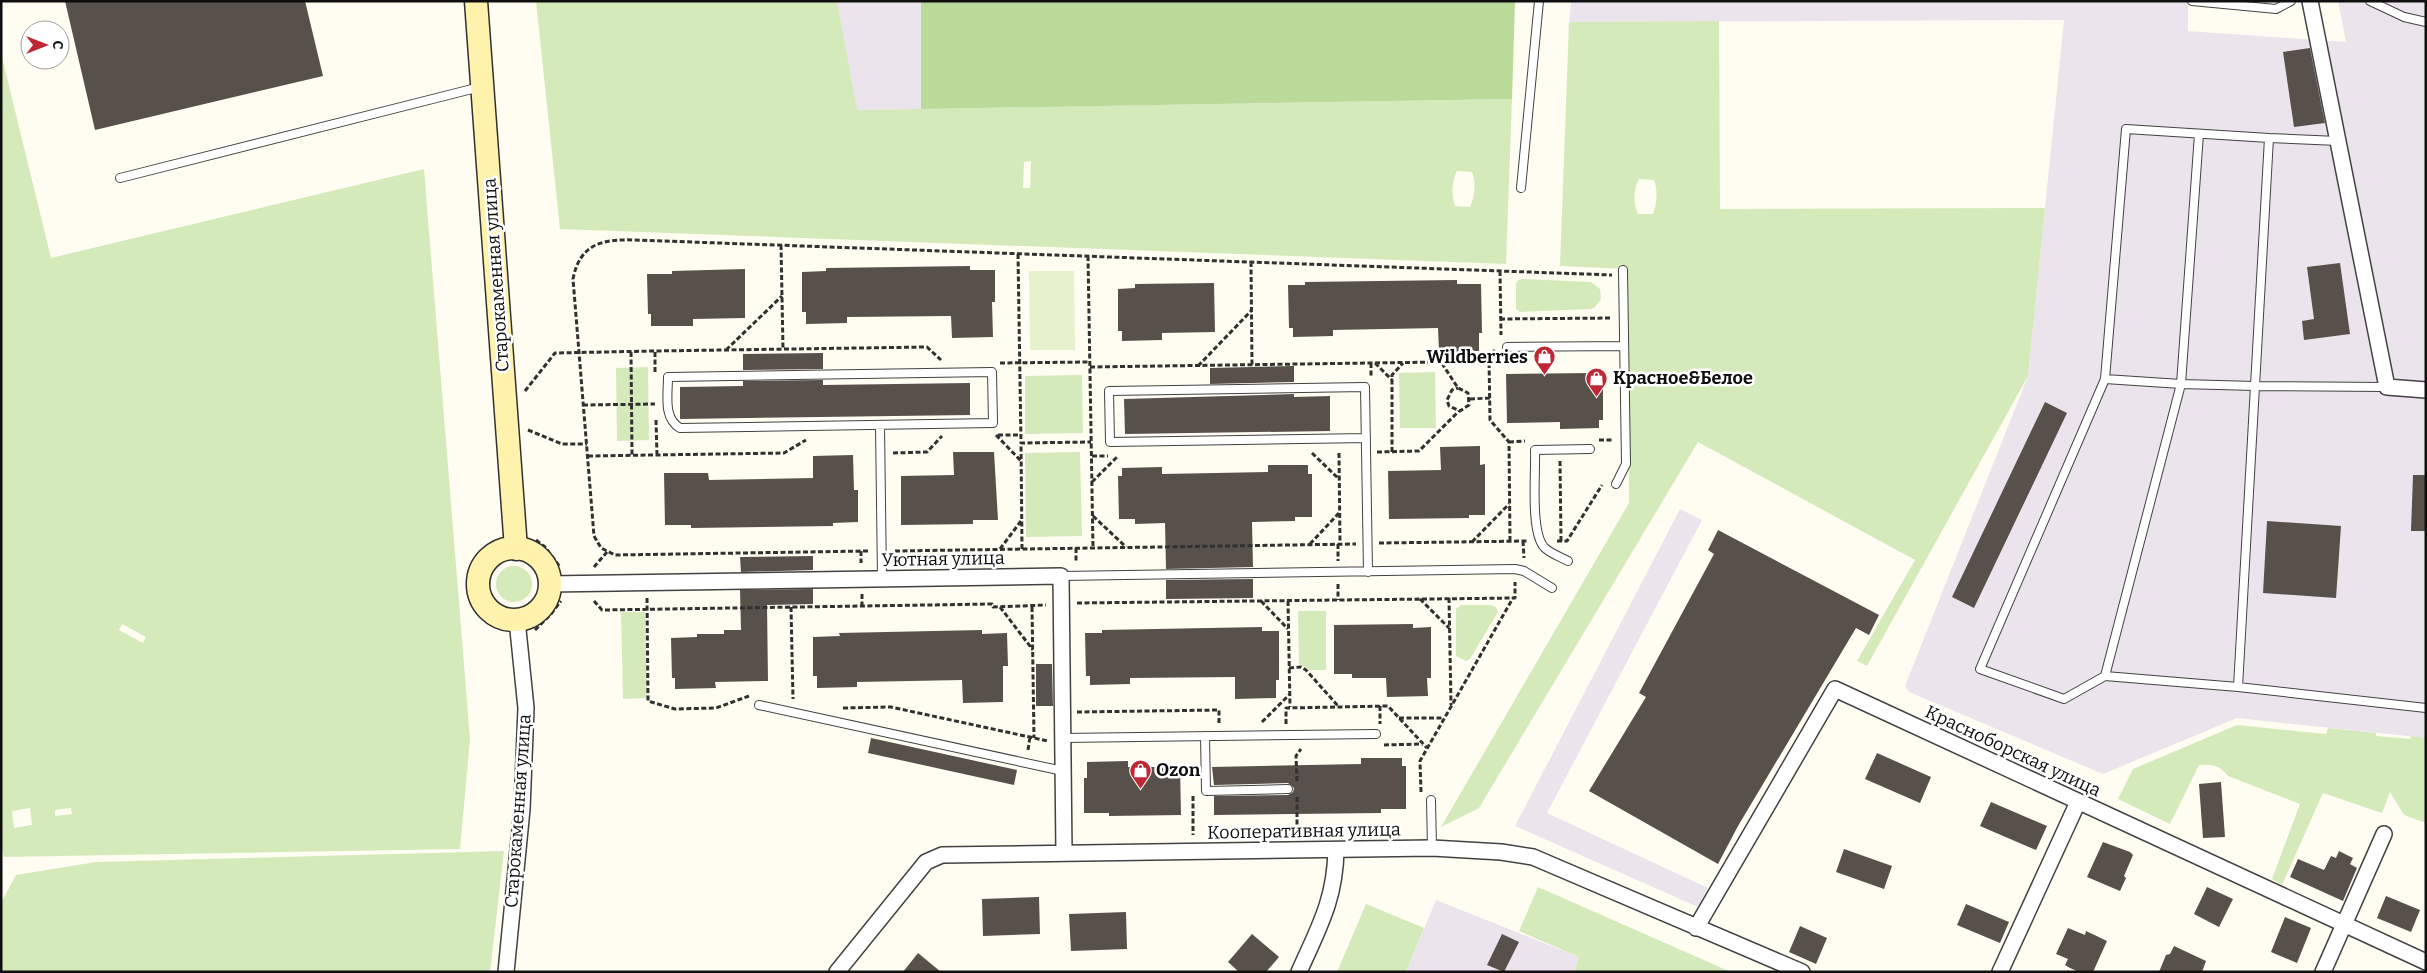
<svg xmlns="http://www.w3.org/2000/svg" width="2427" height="973" viewBox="0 0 2427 973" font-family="Bitter,serif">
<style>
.industrial{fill:#ece4ed}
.green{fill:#d5eabb;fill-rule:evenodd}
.forest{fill:#bada9a}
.pitch{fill:#e6f1cd}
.building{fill:#58504b}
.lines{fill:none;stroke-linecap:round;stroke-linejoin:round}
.lane-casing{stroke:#424242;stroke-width:10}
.street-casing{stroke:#424242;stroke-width:18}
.secondary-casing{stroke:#313131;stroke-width:25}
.path{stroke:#313131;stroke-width:3;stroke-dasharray:5 2.5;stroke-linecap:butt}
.lane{stroke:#fff;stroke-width:8}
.street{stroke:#fff;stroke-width:15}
.secondary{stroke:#fef2ad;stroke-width:22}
.labels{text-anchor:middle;stroke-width:5;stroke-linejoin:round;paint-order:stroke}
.street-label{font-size:18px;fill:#0f0f0f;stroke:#fff}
.poi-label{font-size:18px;font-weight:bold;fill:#0f0f0f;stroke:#fff;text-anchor:start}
</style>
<rect width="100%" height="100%" fill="#fffcf1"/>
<path class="industrial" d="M837,1H921V109L856,110Z
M1571,1H2188V31L2346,42L2338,1H2426V738L2237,718L2103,774L1909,692L1905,686L2028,376L2064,20L1569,22Z
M1680,509L1702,520L1547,813L1708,888L1698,907L1515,826Z
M1436,900L1579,957L1574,972H1406Z"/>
<path class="green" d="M536,1H837L857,110L1512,99L1506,264L560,229ZM1031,161L1030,188H1023L1024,162ZM1457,171L1472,172C1476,183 1475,196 1470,207L1455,206C1451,195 1452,181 1457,171Z
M1719,21L1720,209L2045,208L2028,376L1867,666L1857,661L1915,560L1698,442L1479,808L1441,827L1629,503L1628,269L1560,266L1569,22ZM1639,179L1654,180C1658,190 1657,204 1653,214H1638C1633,203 1633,190 1639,179Z
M1,53L51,258L424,169L470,739L460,849L4,857L1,845ZM122,624L146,637L143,643L119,630ZM30,808L32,825L14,828L12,811ZM71,808L72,814L55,816V810Z
M1523,279L1591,282L1600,289L1601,299L1595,307L1591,309L1520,312L1516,309V284L1518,280Z
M648,367L649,440L617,441L616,368Z
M1435,372L1436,428H1400L1399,373Z
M1082,375L1083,433L1025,434V376Z
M1080,452L1082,536L1026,537L1025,453Z
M496 584a18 18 0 1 1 36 0a18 18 0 1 1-36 0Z
M1461,605H1491L1496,607L1498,612L1470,659L1466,661L1456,656V609Z
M1298,611H1326V670H1310L1299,664Z
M621,612H645L647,698L623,699Z
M2237,725L2326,734L2328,728L2376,733V736L2410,739L2411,736L2426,738V823L2404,815L2390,792L2397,774L2382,813L2323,793L2282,885L2272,879L2300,804L2228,776C2219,765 2213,764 2199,765L2170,824L2118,799L2133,769Z
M504,851L490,972H1V903L16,875L96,862Z
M1538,887L1731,972H1574L1579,957L1519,931Z
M1366,904L1424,928L1406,972H1337Z"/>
<path class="forest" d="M921,1H1515L1512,99L921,109Z"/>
<path class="pitch" d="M1029,271H1074L1075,350H1030Z"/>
<path class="building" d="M65,1H305L323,76L95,130Z
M2310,48L2325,123L2294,127L2283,52Z
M2340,263L2350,334L2304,340L2302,321L2314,319L2307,267Z
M970,266V270H995V302H992L993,337L952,338L951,316L847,317V323L806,324V312H802V272L826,271V268Z
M745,269V318L693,319V326H651V314H648L647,274H672V271Z
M1457,280V284H1481L1482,333H1479V351H1469V355H1450V351H1439L1438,328L1333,330V336L1293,337V328H1289L1288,285H1305V282Z
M1214,283L1215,332L1162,333V340L1122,341V331H1118V289L1135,288V284Z
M823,353V369L743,370V354Z
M1294,366V382L1210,384V368Z
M1594,373V377H1603V420H1599V428L1560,429V422L1507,423L1506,374Z
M823,380V385L970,383V415L680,419V387L743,386V381Z
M1294,394V397L1330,396V431L1125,434L1124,399Z
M2045,402L2067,413L1974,608L1952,597Z
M1480,446V465L1485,464V515H1469V518L1389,519L1388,471L1441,470L1440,447Z
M953,452H994L998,520H973V524L901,525V476L954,475Z
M853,455L854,490H858V522L833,523V526L691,528V525H665L664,473H708L709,480L813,478V456Z
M1268,465H1308V474H1312V517H1295V521L1252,522L1253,567L1166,569L1165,523L1135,524V519H1119L1118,476H1122V468L1162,467V474L1268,472Z
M2413,475H2426V531H2411Z
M2267,521L2341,526L2336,598L2263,593Z
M1718,530L1879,615L1869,635L1856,628L1738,826L1718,864L1589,791L1646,697L1639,693L1714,554L1708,550Z
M813,556V570L741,572L740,557Z
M1253,579V598L1166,599V580Z
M813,589V604L767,605L768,681L715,682L716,688L675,689V678H672L671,638L697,637V634H724V630H741L740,590Z
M1413,624V628L1431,627V678H1427L1428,696L1387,697L1386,678H1352V674H1334V625Z
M1262,627V631H1279V680H1276V698L1235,699V677L1130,678V684L1090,685V676H1086L1085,633H1102V630Z
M982,630V634L1007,633L1008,666H1003V702L963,703L962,680L857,682V687L817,688V676H813V637L840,636L839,633Z
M1036,664H1052L1053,706H1036Z
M871,738L1017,770L1014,785L868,753Z
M1877,753L1931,777L1920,803L1865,779Z
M1361,758H1402V766H1406V809H1381V813L1214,815V796L1288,795L1293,792L1294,788L1288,783L1214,785L1212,767L1361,764Z
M1128,761V767H1180L1181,815L1109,816V813H1084V778H1087V762Z
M2221,782L2225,837L2203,838L2199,784Z
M1991,802L2047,826L2036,850L1980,826Z
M2103,842L2130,852L2133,855L2124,876L2126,878L2120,891L2087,877Z
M1844,849L1892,866L1884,889L1836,872Z
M2339,851L2353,858L2350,864L2357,868L2343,901L2290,877L2298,859L2324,870L2331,856L2336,858Z
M2207,887L2233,899L2219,927L2194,914Z
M2386,896L2420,910L2411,932L2377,918Z
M1039,897L1040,934L983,936L982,899Z
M1966,904L2009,922L2000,943L1957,925Z
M1126,912L1127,949L1071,951L1069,914Z
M2285,917L2311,928L2297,963L2271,952Z
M1800,926L1827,938L1816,964L1789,952Z
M2068,928L2085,935L2086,931L2107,941L2093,972H2079L2070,968L2065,965L2068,959L2056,954Z
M1252,934L1279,957L1266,972H1239L1228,962Z
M1502,934L1519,942L1504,972L1487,965Z
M2174,946L2206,961L2202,972H2159L2166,955L2170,954Z
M918,953L941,972H903Z"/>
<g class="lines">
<defs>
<path id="lane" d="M2192,1L2276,9L2291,1
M2370,1L2404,17L2426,22
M2269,138L2126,129L2105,379L1980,669L2064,699L2105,676L2238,687L2426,708
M2338,141L2269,138L2255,386L2387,387
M120,178L480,87
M1521,188L1539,1
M1507,347L1624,346
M992,372L993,423L680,428C663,418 668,395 668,377Z
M2105,379L2181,384L2255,386L2238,687
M880,425L882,579
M1366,438L1110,442L1109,391L1365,387L1368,572
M1616,484L1626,464L1623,270
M1568,561C1561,557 1549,553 1544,547C1530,531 1536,472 1535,450L1590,449
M1061,576L1515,569L1524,571L1552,588
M2105,676L2181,384L2199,134
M759,705L1063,771
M1205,736L1206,791L1288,789
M1063,738L1376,734
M1431,800L1432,848"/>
<path id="street" d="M2310,1L2387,387L2426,390
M549,584L1061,576L1064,853
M1696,928L1835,689L2426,962
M506,972L522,809L526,708L517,620
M837,972L926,862L942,855L1432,848L1501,852L1533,857L1802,972
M1299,972C1319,927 1335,900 1336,850
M2000,972L2078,802
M2323,972L2384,834"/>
<path id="secondary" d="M476,1L516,549
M478 584a36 36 0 1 1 72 0a36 36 0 1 1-72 0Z"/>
</defs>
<use href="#lane" class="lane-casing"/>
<use href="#street" class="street-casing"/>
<use href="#secondary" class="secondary-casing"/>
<path class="path" d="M781,245L783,349
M1018,254L1021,443
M1088,256L1093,548
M1251,262L1252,365
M1500,271L1501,335
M1500,319L1612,318
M726,350L782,296
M1495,350L1489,358L1490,420L1509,442L1510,541
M631,352L632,455
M1000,363L1090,362
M1371,363V377
M1375,363L1392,380
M1198,366L1251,311
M1090,367L1441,362L1458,388L1468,393L1469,405L1460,411L1449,406L1447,400L1452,390L1458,388
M655,372V351L927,347L941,360
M525,391L555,353L655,351
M1470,399L1490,398
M583,405L655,404
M656,420L657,455
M528,430L562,444H587
M996,435L1021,461
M998,435H1020
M1599,440H1613
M1509,442L1525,441
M1377,452L1419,451L1459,411
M1392,452V375L1403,363
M893,453L927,452L942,436
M1312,453L1340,480
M1339,453L1340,544
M588,456L784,453L806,440
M1092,456H1108
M1560,461L1561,541
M1092,482L1118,456
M1093,516L1126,547
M536,540L545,547L560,567
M1523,541L1524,558
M1557,541H1567L1602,485
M1472,542L1509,504
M1379,543L1528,541
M1310,544L1339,513
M1338,544V561
M1076,548V563
M1000,549L1021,521
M1022,549L1021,443L1091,442
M861,551V563
M868,551L615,555L601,548L594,536L573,279C580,243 603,239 635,240L1612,275
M895,551L1356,544
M594,567L607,552
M1338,584V600
M862,594V606
M647,598L648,701L675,709L716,708L749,696
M1449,598L1451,705
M1420,599L1449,628
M594,601L602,610L992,604L993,607L1046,605
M1261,601L1288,629
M1288,601L1290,707
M1077,603L1515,598V582
M791,607L793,699
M1000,607L1033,650
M1032,607L1034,738
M535,630L551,614L561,601
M1289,668L1301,667L1306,670L1339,707
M1380,706V724
M843,708L891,707L1048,741
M1077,712L1219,710V724
M1399,718H1444
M1262,722L1289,695
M1286,724V708L1388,706L1427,748
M1384,745L1423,744
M1028,750L1030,737
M1297,781L1296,756L1301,749
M1421,792L1420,761L1513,598
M1193,796V835
M1297,797V834"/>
<use href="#lane" class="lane"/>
<use href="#street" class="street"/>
<use href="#secondary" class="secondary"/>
</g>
<defs>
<symbol id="shop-pin" viewBox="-11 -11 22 30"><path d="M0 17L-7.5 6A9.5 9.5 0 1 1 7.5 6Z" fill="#bf2735" stroke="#fff"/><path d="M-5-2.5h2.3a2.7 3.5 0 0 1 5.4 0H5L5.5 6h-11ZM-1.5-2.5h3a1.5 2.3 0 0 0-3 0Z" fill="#fff"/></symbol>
</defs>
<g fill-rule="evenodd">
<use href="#shop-pin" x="1532" y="344" width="25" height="34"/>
<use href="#shop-pin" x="1584" y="366" width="25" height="34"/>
<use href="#shop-pin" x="1128" y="758" width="25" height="34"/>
</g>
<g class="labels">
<g class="street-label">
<text transform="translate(496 275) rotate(-94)" y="6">Старокаменная улица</text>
<text transform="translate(943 559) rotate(-1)" y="6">Уютная улица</text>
<text transform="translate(2013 751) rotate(25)" y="6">Красноборская улица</text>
<text transform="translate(518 811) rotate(-86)" y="6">Старокаменная улица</text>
<text transform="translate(1304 831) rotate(-1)" y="6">Кооперативная улица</text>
</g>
<g class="poi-label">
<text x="1528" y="363" text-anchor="end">Wildberries</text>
<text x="1613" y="384">Красное&amp;Белое</text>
<text x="1156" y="776">Ozon</text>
</g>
</g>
<rect width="2427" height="973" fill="none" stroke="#0f0f0f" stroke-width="5"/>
<g transform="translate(45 45) rotate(90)"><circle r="24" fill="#ffffff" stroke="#9f9f9f"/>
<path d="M0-4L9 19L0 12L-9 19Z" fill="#bf2735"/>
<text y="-8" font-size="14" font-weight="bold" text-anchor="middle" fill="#0f0f0f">С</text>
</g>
</svg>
